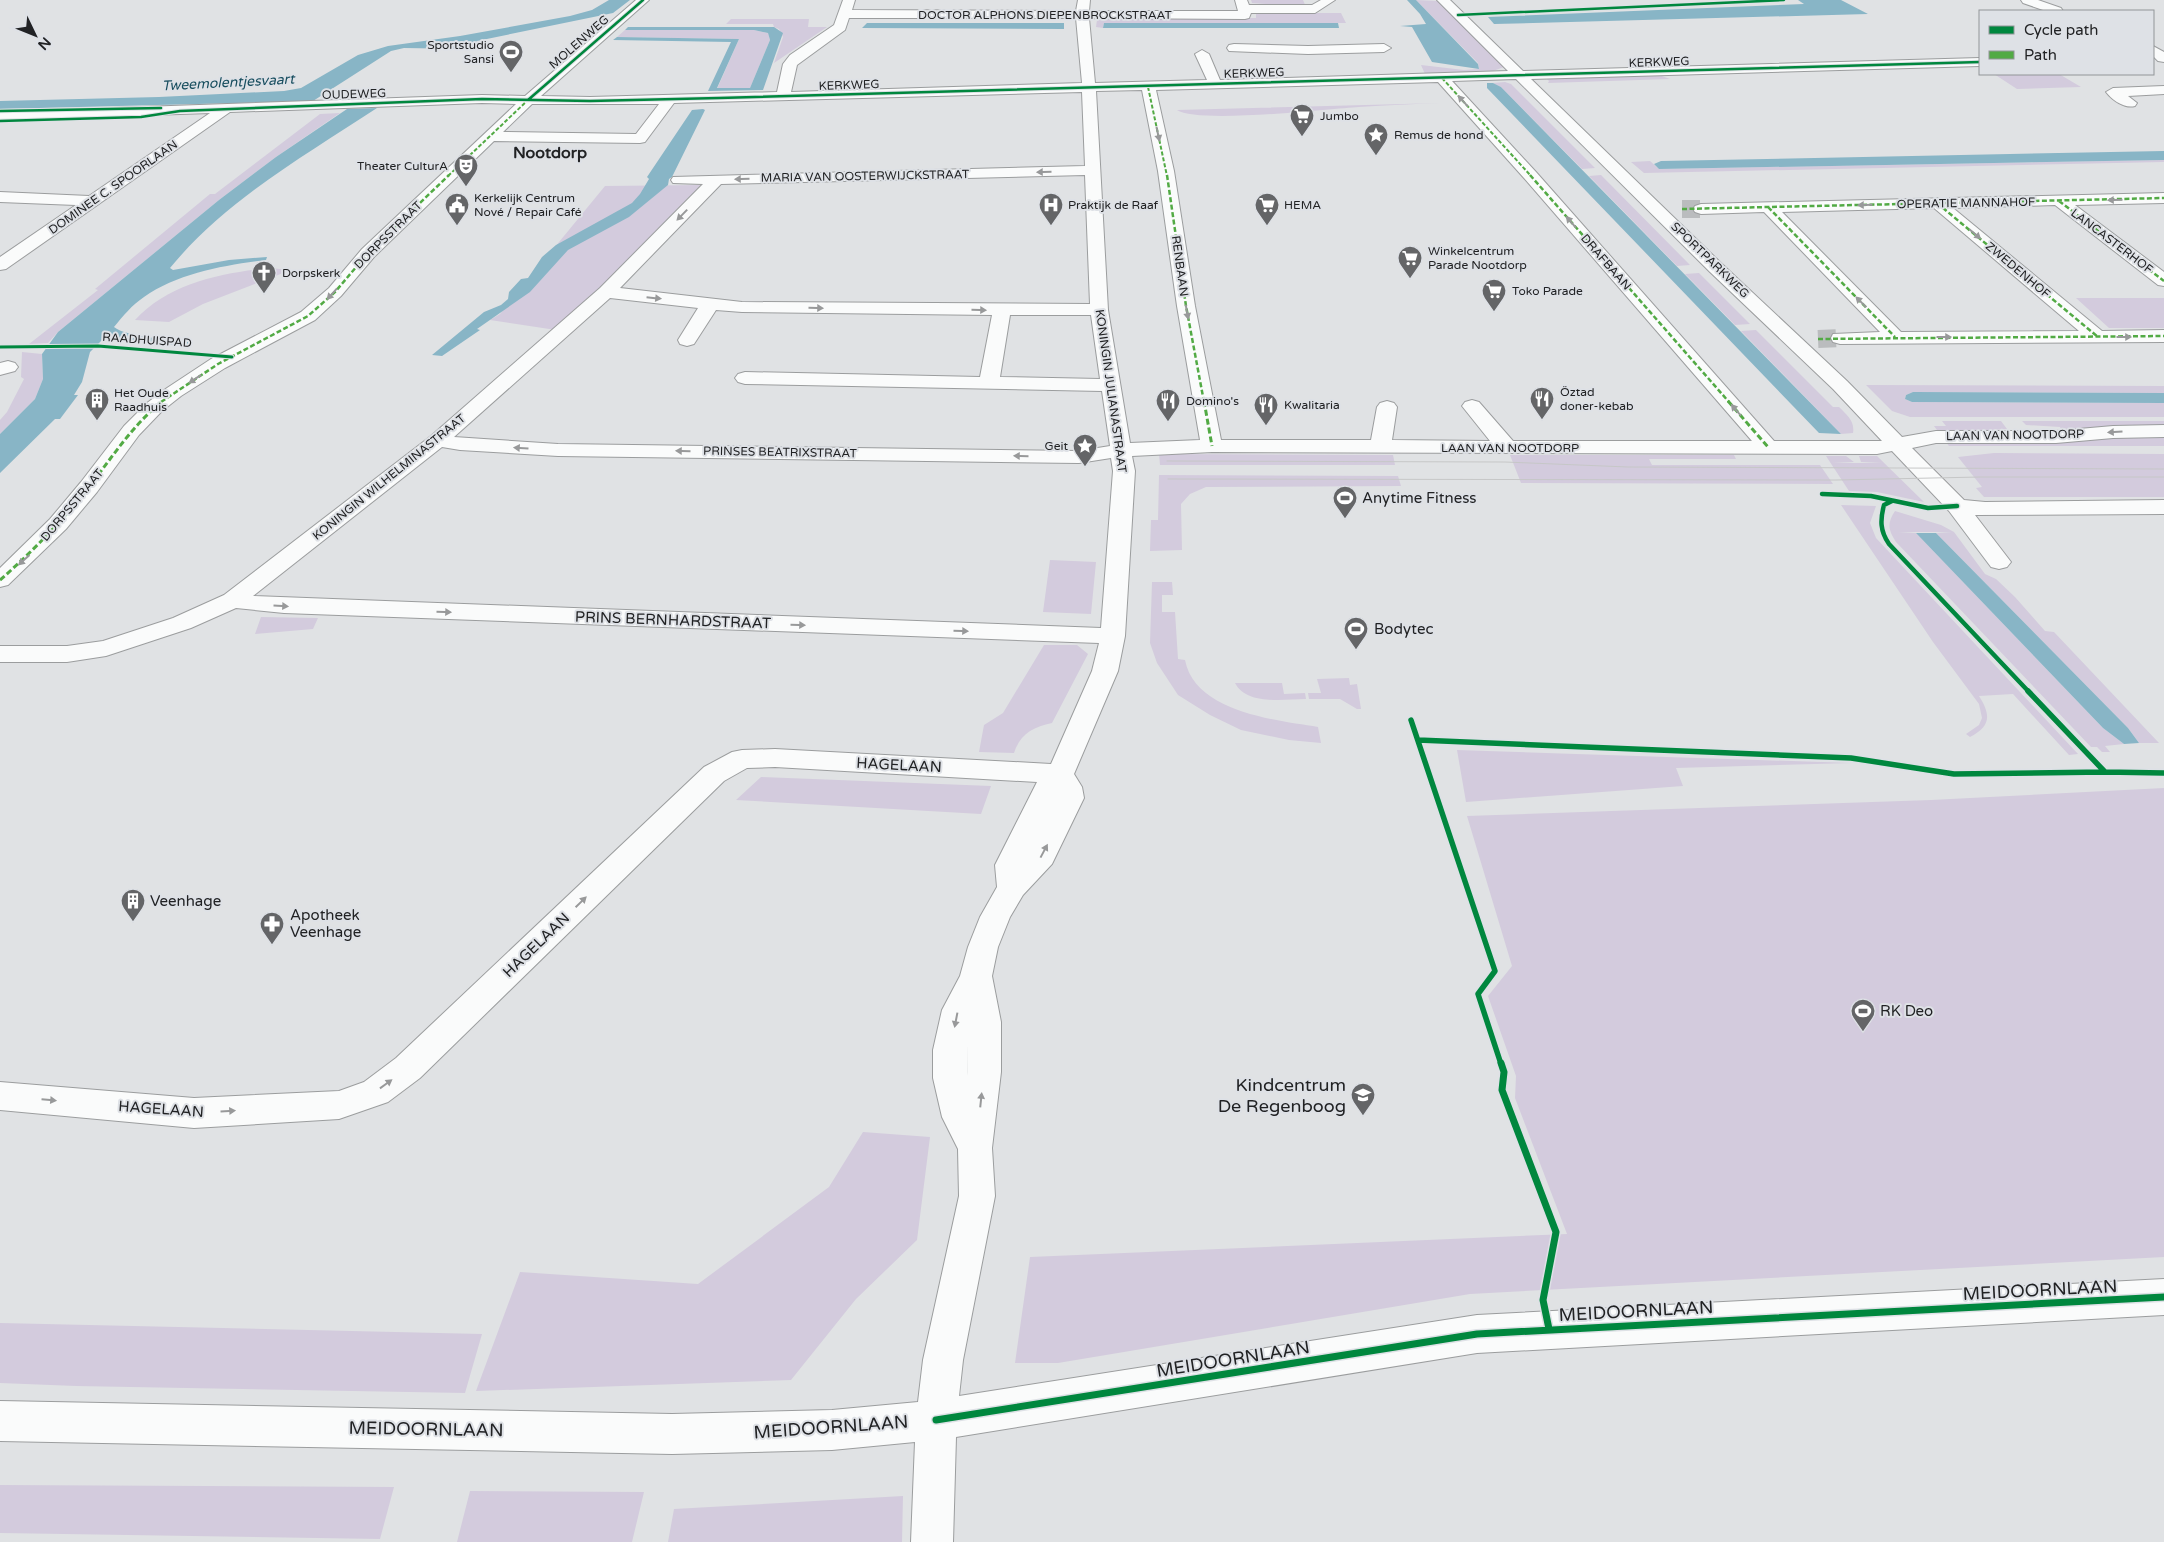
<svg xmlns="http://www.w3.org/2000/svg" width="2164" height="1542" viewBox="0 0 2164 1542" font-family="'Varela Round',sans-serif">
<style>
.green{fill:#d3cbdd}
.water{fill:#88b5c6}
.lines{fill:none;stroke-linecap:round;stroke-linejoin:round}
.minor-tunnel{stroke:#babcbe;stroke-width:18;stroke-dasharray:18 9;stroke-linecap:butt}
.minor-casing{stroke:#9b9d9e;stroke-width:2}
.minor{fill:#fafbfb;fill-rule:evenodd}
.tram{stroke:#c6c7c7;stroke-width:1}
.quiet-far2{stroke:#52aa44;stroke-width:2;stroke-dasharray:4 2;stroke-linecap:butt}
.quiet-far1{stroke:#52aa44;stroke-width:2.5;stroke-dasharray:5 2.5;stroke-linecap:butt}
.quiet{stroke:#52aa44;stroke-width:3;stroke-dasharray:6 3;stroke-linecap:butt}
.cycleway-far4-casing{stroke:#dee1e6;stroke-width:4.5}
.cycleway-far3-casing{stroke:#dee1e6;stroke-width:5}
.cycleway-far2-casing{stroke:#dee1e6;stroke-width:7}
.cycleway-far1-casing{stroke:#dee1e6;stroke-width:9}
.cycleway-casing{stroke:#dee1e6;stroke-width:10}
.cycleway-far4{stroke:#00873e;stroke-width:2.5}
.cycleway-far3{stroke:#00873e;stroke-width:3}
.cycleway-far2{stroke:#00873e;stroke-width:4.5}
.cycleway-far1{stroke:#00873e;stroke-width:5.5}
.cycleway{stroke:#00873e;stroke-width:7}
.oneway{fill:#98999a}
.labels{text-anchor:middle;stroke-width:4;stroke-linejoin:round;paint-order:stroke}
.far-street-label{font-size:12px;fill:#212224;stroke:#dee1e6}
.far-poi-label{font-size:12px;fill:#212224;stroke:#dee1e6;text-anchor:start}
.far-water-label{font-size:14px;font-style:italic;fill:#174d5e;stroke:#dee1e6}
.poi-label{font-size:15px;fill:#212224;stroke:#dee1e6;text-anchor:start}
.street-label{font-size:15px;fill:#212224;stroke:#dee1e6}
.far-district-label{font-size:16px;font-weight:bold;fill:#212224;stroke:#dee1e6}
.near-poi-label{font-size:18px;fill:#212224;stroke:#dee1e6;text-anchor:end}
.near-street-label{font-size:18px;fill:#212224;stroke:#dee1e6}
</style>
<rect width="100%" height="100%" fill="#e0e2e4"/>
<path class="green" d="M1251,0H1303L1306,7L1252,3Z
M1416,0L1437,1L1504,67L1493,71L1425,74L1421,65L1464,70L1479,69L1478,63Z
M1256,13H1341L1346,23H1104L1103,28L1096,27L1097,20L1103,19L1256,18Z
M731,19H809L808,27H827L774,63L783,37L779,29L774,27L773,24H726Z
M625,30H754L768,33L770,40L750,88L717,89L739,39L617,37Z
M1994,74H2059L2081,87L2017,89Z
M1659,75L1670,79L1548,83L1549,81L1546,78Z
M1505,82L1511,84L1595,168L1582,169L1501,87L1493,83Z
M1442,103C1414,104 1386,105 1359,107C1328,109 1197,124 1177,110Z
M340,113L276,157L219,200L58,332L48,343L29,344L98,290L95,289L210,194H215L320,114Z
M2164,160V162L1644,173L1631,162L1650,161L1659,169Z
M1601,175L1690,265L1677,266L1589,176Z
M701,185C652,234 606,284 556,330L490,320L500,314L605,186Z
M269,268L291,270L203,304L169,322L135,320C169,283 221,273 269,268Z
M1699,273L1750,324L1735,325L1685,274Z
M2076,298H2164V328H2109Z
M1756,330L1833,407H1839C1847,415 1855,421 1853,433L1841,434L1741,331Z
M22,352L42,354L43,379L35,399L0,434V420L7,412L24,379L21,377Z
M1866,385L2164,386V393L1913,392L1906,395L1905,399L1912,402L2164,403V417H1910L1892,411Z
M1942,421H2001L2007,429L1940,434L1934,426H1946Z
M2022,421H2164V428L2061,429L2060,427L2026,425Z
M2164,435V446H1949L1945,441Z
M1994,453L2164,454V497H1984L1976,488L1982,487L1958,457Z
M1159,454L1393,455L1395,465H1160Z
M1510,455H1734L1736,459H1649L1652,465H1820L1833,484L1521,483Z
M1826,456H1846L1854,462L1833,463H1882L1861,462L1859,456H1877L1924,502L1877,492L1849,491Z
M1159,475L1398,476L1401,486L1206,487L1190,494L1181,504L1182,550L1150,551L1151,520H1158Z
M1841,505L1876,506L1870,523L1876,538L2078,754L2069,755L2013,694L1979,696C1991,715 1991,726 1970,737L1966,734L1979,725L1982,718L1979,704L1933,642Z
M1895,511L1941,525L1954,532L1985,574L1996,579L2015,597L2045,631L2054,632L2159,743H2139L2128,728L1936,533L1952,532H1899L1916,533L2103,728L2124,744L2105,746L2110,752H2102L2097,747H2091L1896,542C1888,530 1887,523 1895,511Z
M1050,560L1096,562L1091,614L1043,612Z
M1152,582H1172L1173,595H1162V612H1175L1178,659L1185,660C1195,712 1275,720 1318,727L1321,743L1289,740L1241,730L1210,715L1178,695L1157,663L1150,643Z
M261,617L318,618L313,629L255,634Z
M1044,645H1077L1088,654L1052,723C1033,727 1020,734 1014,753L979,752L984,725L1003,713Z
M1349,678L1350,685L1357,684L1361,709H1357L1340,699H1309L1308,693H1321L1317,679Z
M1235,683H1282L1284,694L1305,693L1306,699C1285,699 1247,706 1235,683Z
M1457,750L1852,763L1676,768L1683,786L1466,802Z
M761,777L991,786L981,814L736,800Z
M2164,788V1257L1470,1294L1058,1363H1015L1030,1257L1567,1234L1515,1098L1516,1076L1488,996L1512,966L1467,816L1931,800Z
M863,1132L930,1137L917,1240L856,1299L791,1380L476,1391L520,1272L698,1284L829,1187Z
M0,1323L482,1334L465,1393L76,1386L0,1383Z
M0,1485L394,1487L380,1539L0,1533Z
M470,1491L644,1492L632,1542H457Z
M903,1496L902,1542H668L674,1509Z"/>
<path class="water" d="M609,0H630L613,13L477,41L467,49L404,48L391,51L313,101L0,109V101L159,97L284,91L301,88L358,55L388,46L460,36L570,16L592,10Z
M1407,0H1416L1478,64L1479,69L1432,62L1412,27L1400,26L1426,24L1420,14Z
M1798,0H1841L1868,14L1494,24L1488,17L1804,4Z
M867,23H1064V29L862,28Z
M1104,23H1338L1339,28H1103Z
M628,27H774L783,33L763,90L708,91L731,42L613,40L617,37L739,39L717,88H750L770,40L768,33L754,30H625Z
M1487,83H1493L1501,87L1841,434L1819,433L1487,88Z
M377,108C304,156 226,200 170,268L173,270L229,260L267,257L266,260C226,265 178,273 144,297C132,305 123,316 114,327C126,337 173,340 191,342L187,346L104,338L90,352L82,382L74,395H78L60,419H55L0,473V434L35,399L43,379L42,354L58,332L219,200L276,157L347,109Z
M703,109L705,110L672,177L669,179L668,185L629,217L568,250L530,292L477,329L480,330L442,356L432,355L484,312L501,305L508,299L509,292L521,279L528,278L542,257L556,245L632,203L640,194L649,179L647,177L692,110Z
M2164,151V160L1659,169L1654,164L1661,161Z
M1913,392L2164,393V403L1912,402L1905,399L1906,395Z
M1916,533H1936L2128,728L2139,743L2124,744L2103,728Z"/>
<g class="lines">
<path class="minor-tunnel" d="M1682,209H1701
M1818,339L1840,338"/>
<defs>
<path id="minor" d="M636,0H649L541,96L590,97L777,92L783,64L790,55L834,25L843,0H855L852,10L1076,11L1078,0H1090L1089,11H1238L1235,0H1247L1249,5H1312L1321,0H1335L1315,13H1251L1249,18L1245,19L1089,18L1095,83L1207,80L1195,54L1202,50L1209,54L1220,80L1508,71L1437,0H1450L1523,71L1980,58V66L1531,79L1722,264L1847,381L1902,437L1936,431H2056L2113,426L2164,425V437L2113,438L2056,443H1936L1912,448L1964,500L1985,502L2164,500V514L1975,515L2011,562L2007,567L1999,569L1991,567L1949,511L1892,451L1877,454L1212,452L1132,456L1135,471L1125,636L1118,671L1074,774L1082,787L1084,798L1052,864L1023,895L1010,917L998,947L992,976L1001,1022V1072L992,1148L995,1196L963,1360L959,1396L1477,1315L2164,1279V1315L1477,1353L956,1437L953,1542H911L915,1442L832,1450L672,1454L0,1441V1401L672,1414L832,1410L918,1402L923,1360L959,1196L958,1149L942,1117L933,1078V1050L942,1010L960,976L968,947L980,917L997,887L995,865L1037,782L775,767L747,768L724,781L420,1078L388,1102L339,1119L194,1128L0,1110V1082L194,1098L339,1091L364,1082L396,1058L704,767L732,752L742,750L775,749L1051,764L1092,671L1099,643L284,613L236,608L191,628L106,656L67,662H0V646H67L103,641L173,618L224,595L431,436L600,288L703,184L673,183L671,180L673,177L1085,166L1082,92L674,103L645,142L640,143L494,141L374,257L341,296L315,320L225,368L181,396L162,411L139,435L97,492L66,529L8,585L0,587V568L50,519L81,482L124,426L147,403L167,388L211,359L301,312L329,288L362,249L516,104L482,103L230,112L6,269L0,270V257L76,205L0,202V192L89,196L210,113L0,120V112L482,95L525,96ZM849,18H1076L1082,83L791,92L797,65L845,30ZM1516,79L1710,272L1833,389L1882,441H1774L1536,172L1452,81ZM1438,82L1524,178L1752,441H1513L1479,402L1472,400L1465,402L1462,406L1490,441L1392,440L1397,407L1394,403L1387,401L1380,403L1377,407L1371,440H1221L1195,306L1174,171L1156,90ZM1142,90L1158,171L1177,306L1200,440L1130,443L1108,310L1096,91ZM532,104H659L636,134L503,132ZM1085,175L1090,304L742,302L620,288L721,184ZM610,298L698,308L678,340L680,344L687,346L694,344L716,310L742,312L992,315L980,377L745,372L738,374L735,378L738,382L745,384L1102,391L1110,446L1079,451L558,444L454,437ZM1010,315H1091L1100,379L1000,377ZM442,447L460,450L558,456L1079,463L1111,458L1113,471L1101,628L253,596ZM968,1041L967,1072V1076Z
M2021,0H2038L2061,8L2063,11H2046L2023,3Z
M1234,44L1308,46L1384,44L1391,48L1384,52L1308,54L1229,51L1227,48L1229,45Z
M2153,46L2164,52V62L2158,61L2153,56Z
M2164,86V94L2128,96L2137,103L2135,106C2125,109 2112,100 2106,92L2113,88Z
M2164,193V203L2075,205L2164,272V286L2158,285L2055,205L1953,208L2102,331L2164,330V342L1840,344L1833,342L1831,338L1833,334L1880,332L1764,212L1701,214L1695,212L1693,209L1695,206L1701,204ZM1934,208L2079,331L1901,332L1782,212Z
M8,361L15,363L18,367L15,371L0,375V363Z"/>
</defs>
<use href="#minor" class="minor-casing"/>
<use href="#minor" class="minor"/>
<path class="tram" d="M1167,461L1505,462L1628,467L2164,469
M1168,479L1836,480L1980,477H2164"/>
<path class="quiet-far2" d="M1442,78L1531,176
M1148,87L1167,176
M448,176L528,100"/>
<path class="quiet-far1" d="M1167,175L1186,306L1204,402
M1530,175L1729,402
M2059,201L2164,281
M1937,203L2098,337
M1768,207L1895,337
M1682,209L2164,198
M1818,339L2164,336
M161,402L218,364L308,316L335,292L368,253L449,175"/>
<path class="quiet" d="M1204,401L1212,446
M1728,401L1768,447
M0,580C32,552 61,522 88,488C112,458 132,425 163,401"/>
<defs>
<path id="cycleway-far4" d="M1458,15L1784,0
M528,100L643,0
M0,111L161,108
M0,121L141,117L180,111L482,99L590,101L719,98L1980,62"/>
<path id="cycleway-far3" d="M0,347L98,346L232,357"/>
<path id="cycleway-far2" d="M1822,494L1871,496L1928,508L1957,506
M1892,501L1884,505C1880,520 1880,531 1889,544L2029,692"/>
<path id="cycleway-far1" d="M2028,691L2105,772L2164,773
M1411,720L1495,971L1478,994L1501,1064
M1418,740L1851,758L1954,774L2105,772"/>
<path id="cycleway" d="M1501,1063L1504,1072L1502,1090L1556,1232L1543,1300L1549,1329
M936,1420L1477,1334L2164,1297"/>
</defs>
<use href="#cycleway-far4" class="cycleway-far4-casing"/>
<use href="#cycleway-far3" class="cycleway-far3-casing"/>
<use href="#cycleway-far2" class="cycleway-far2-casing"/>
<use href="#cycleway-far1" class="cycleway-far1-casing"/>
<use href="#cycleway" class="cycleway-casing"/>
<use href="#cycleway-far4" class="cycleway-far4"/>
<use href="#cycleway-far3" class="cycleway-far3"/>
<use href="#cycleway-far2" class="cycleway-far2"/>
<use href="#cycleway-far1" class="cycleway-far1"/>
<use href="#cycleway" class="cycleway"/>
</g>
<defs><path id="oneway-solid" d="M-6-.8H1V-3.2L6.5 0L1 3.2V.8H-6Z" transform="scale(1.25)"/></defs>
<g class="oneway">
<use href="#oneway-solid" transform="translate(1463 101) rotate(-132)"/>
<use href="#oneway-solid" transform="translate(1158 134) rotate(78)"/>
<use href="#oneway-solid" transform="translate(1044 172) rotate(179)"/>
<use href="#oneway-solid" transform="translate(742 179) rotate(179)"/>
<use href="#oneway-solid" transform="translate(2115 200) rotate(178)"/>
<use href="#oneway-solid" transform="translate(1865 205) rotate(179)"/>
<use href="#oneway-solid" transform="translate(682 215) rotate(134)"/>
<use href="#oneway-solid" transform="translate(1571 222) rotate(-131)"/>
<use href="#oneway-solid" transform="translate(1975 234) rotate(40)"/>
<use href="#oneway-solid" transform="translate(332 294) rotate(132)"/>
<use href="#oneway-solid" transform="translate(654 298) rotate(6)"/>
<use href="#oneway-solid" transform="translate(1861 302) rotate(-135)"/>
<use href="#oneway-solid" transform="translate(816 308) rotate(1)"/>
<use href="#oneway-solid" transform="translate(979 310) rotate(1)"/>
<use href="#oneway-solid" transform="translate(1187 312) rotate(80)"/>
<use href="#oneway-solid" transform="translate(1944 337)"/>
<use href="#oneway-solid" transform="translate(2124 337)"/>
<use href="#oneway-solid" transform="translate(195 379) rotate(146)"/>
<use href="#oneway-solid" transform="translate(1736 410) rotate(-131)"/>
<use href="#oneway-solid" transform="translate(2115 432) rotate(177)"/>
<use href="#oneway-solid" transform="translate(521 448) rotate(-176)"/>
<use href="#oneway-solid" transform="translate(683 451) rotate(-179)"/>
<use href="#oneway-solid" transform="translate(1021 456) rotate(-179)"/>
<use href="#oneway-solid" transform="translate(24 560) rotate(138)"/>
<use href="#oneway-solid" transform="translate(281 606) rotate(3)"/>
<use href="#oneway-solid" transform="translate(444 612) rotate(2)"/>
<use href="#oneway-solid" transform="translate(798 625) rotate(2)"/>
<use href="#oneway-solid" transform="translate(961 631) rotate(2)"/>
<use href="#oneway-solid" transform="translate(1044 851) rotate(-62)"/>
<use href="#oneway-solid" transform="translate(581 902) rotate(-44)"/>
<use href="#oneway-solid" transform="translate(956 1020) rotate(101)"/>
<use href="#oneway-solid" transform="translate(386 1084) rotate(-36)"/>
<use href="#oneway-solid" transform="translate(49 1100) rotate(5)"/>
<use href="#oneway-solid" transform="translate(981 1100) rotate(-84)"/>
<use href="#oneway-solid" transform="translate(228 1111) rotate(-4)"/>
</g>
<defs>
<symbol id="stadium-pin" viewBox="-11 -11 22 30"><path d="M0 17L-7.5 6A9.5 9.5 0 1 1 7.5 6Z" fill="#646567" stroke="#dee1e6"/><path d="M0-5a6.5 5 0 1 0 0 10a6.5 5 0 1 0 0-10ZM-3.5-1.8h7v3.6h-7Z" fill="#fff"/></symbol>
<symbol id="supermarket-pin" viewBox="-11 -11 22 30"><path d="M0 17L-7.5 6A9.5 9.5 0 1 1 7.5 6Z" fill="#646567" stroke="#dee1e6"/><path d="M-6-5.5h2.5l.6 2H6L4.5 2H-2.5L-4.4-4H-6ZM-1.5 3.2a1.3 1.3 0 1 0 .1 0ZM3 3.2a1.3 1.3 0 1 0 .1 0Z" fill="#fff"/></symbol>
<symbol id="sight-pin" viewBox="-11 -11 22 30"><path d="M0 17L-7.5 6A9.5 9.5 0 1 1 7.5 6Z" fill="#646567" stroke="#dee1e6"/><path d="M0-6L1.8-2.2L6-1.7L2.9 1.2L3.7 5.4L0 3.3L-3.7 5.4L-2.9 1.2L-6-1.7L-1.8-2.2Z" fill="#fff"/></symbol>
<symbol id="theatre-pin" viewBox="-11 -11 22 30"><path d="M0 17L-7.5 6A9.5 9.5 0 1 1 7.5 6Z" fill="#646567" stroke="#dee1e6"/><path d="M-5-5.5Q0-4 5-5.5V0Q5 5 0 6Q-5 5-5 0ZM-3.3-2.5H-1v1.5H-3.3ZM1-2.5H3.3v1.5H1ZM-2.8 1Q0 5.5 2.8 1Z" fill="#fff"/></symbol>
<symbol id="civic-pin" viewBox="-11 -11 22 30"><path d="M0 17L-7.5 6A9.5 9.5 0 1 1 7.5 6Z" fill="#646567" stroke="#dee1e6"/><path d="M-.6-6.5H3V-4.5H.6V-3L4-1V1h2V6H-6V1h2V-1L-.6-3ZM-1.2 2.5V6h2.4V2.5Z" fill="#fff"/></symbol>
<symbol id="hospital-pin" viewBox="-11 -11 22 30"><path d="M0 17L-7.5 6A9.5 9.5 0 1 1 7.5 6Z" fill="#646567" stroke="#dee1e6"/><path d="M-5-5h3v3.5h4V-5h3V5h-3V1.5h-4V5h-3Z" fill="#fff"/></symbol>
<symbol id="church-pin" viewBox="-11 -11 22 30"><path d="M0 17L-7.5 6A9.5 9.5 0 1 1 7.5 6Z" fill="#646567" stroke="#dee1e6"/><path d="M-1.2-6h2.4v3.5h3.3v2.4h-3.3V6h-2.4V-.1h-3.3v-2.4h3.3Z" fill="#fff"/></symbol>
<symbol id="restaurant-pin" viewBox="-11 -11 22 30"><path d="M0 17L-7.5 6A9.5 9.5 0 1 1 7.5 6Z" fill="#646567" stroke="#dee1e6"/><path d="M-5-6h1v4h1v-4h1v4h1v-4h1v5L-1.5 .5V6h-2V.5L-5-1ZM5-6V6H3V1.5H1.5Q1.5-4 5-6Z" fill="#fff"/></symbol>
<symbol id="building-pin" viewBox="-11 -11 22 30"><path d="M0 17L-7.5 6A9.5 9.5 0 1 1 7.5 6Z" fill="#646567" stroke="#dee1e6"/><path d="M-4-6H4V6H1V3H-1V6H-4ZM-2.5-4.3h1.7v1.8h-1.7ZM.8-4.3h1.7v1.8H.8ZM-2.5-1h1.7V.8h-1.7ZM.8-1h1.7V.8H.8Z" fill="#fff"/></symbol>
<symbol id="pharmacy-pin" viewBox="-11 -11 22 30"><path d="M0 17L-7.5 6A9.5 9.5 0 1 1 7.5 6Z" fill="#646567" stroke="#dee1e6"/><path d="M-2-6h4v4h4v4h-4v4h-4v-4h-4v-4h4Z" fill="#fff"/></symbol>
<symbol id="school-pin" viewBox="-11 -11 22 30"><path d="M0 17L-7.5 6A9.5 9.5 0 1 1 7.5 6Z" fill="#646567" stroke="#dee1e6"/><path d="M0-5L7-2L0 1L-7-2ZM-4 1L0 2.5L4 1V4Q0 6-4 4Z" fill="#fff"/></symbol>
</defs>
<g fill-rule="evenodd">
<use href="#stadium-pin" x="497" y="38" width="28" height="38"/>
<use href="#supermarket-pin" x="1288" y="102" width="28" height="38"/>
<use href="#sight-pin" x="1362" y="121" width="28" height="38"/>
<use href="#theatre-pin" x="452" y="152" width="28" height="38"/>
<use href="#civic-pin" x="443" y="191" width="28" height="38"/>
<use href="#hospital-pin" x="1037" y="191" width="28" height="38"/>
<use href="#supermarket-pin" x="1253" y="191" width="28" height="38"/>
<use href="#supermarket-pin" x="1396" y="244" width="28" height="38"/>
<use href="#church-pin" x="250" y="259" width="28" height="38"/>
<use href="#supermarket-pin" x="1480" y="277" width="28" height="38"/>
<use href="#restaurant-pin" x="1528" y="385" width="28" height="38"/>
<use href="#building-pin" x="83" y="386" width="28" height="38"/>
<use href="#restaurant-pin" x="1154" y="387" width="28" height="38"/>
<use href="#restaurant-pin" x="1252" y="391" width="28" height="38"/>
<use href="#sight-pin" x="1071" y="432" width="28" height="38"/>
<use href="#stadium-pin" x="1331" y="484" width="28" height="38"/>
<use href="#stadium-pin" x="1342" y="615" width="28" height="38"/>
<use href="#building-pin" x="119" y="887" width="28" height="38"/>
<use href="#pharmacy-pin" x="258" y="910" width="28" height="38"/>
<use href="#stadium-pin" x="1849" y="997" width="28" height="38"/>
<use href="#school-pin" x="1349" y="1081" width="28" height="38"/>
</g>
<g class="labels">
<g class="far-street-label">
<text x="1045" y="19">DOCTOR ALPHONS DIEPENBROCKSTRAAT</text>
<text transform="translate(579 42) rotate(-41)" y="4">MOLENWEG</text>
<text transform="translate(1659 62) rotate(-2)" y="4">KERKWEG</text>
<text transform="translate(1254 73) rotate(-2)" y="4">KERKWEG</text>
<text transform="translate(849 85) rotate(-2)" y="4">KERKWEG</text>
<text transform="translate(354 94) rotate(-2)" y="4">OUDEWEG</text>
<text transform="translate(865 176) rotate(-1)" y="4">MARIA VAN OOSTERWIJCKSTRAAT</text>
<text transform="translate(113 187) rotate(-35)" y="4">DOMINEE C. SPOORLAAN</text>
<text transform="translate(1966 203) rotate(-1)" y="4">OPERATIE MANNAHOF</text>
<text transform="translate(388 235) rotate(-45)" y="4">DORPSSTRAAT</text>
<text transform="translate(2112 241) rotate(37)" y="4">LANCASTERHOF</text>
<text transform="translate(1710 260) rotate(44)" y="4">SPORTPARKWEG</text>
<text transform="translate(1606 262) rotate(49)" y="4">DRAFBAAN</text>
<text transform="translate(1180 266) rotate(82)" y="4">RENBAAN</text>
<text transform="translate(2018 270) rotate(40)" y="4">ZWEDENHOF</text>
<text transform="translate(147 340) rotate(4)" y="4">RAADHUISPAD</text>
<text transform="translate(1111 391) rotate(82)" y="4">KONINGIN JULIANASTRAAT</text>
<text transform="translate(2015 435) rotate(-1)" y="4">LAAN VAN NOOTDORP</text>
<text x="1510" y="452">LAAN VAN NOOTDORP</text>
<text transform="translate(780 452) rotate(1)" y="4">PRINSES BEATRIXSTRAAT</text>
<text transform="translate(389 477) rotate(-39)" y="4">KONINGIN WILHELMINASTRAAT</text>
<text transform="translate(72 505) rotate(-50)" y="4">DORPSSTRAAT</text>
</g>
<g class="far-poi-label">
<text x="494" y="49" text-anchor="end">Sportstudio<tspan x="494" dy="14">Sansi</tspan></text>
<text x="1320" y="120">Jumbo</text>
<text x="1394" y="139">Remus de hond</text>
<text x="448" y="170" text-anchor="end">Theater CulturA</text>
<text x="474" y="202">Kerkelijk Centrum<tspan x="474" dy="14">Nové / Repair Café</tspan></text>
<text x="1068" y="209">Praktijk de Raaf</text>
<text x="1284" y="209">HEMA</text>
<text x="1428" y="255">Winkelcentrum<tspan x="1428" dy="14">Parade Nootdorp</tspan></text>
<text x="282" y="277">Dorpskerk</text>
<text x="1512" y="295">Toko Parade</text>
<text x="1560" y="396">Öztad<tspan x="1560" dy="14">doner-kebab</tspan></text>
<text x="114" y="397">Het Oude<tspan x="114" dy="14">Raadhuis</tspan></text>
<text x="1186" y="405">Domino's</text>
<text x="1284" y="409">Kwalitaria</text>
<text x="1068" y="450" text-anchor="end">Geit</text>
</g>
<g class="far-water-label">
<text transform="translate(228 82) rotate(-3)" y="5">Tweemolentjesvaart</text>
</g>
<g class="poi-label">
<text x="1362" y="503">Anytime Fitness</text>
<text x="1374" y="634">Bodytec</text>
<text x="150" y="906">Veenhage</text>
<text x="290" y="920">Apotheek<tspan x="290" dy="17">Veenhage</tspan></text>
<text x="1880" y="1016">RK Deo</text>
</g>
<g class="street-label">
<text transform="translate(673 620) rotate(2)" y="5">PRINS BERNHARDSTRAAT</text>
<text transform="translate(899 765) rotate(3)" y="5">HAGELAAN</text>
<text transform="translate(536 945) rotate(-44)" y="5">HAGELAAN</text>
<text transform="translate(161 1109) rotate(4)" y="5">HAGELAAN</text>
</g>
<g class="far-district-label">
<text x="550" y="158">Nootdorp</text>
</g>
<g class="near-poi-label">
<text x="1346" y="1091">Kindcentrum<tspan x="1346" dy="21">De Regenboog</tspan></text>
</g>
<g class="near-street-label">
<text transform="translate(2040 1290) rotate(-3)" y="6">MEIDOORNLAAN</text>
<text transform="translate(1636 1311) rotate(-3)" y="6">MEIDOORNLAAN</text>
<text transform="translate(1233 1359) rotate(-9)" y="6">MEIDOORNLAAN</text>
<text transform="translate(831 1427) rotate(-4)" y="6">MEIDOORNLAAN</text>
<text transform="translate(426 1429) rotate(1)" y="6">MEIDOORNLAAN</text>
</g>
</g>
<rect x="1979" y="10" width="175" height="65" fill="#dee1e6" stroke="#929598"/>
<rect x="1989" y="26" width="25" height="8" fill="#00873e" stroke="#929598"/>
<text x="2024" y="35" font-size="15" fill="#212224">Cycle path</text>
<rect x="1989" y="51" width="25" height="8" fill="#52aa44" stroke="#929598"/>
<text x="2024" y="60" font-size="15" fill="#212224">Path</text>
<g transform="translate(35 35) rotate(133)" stroke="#dee1e6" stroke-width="4" paint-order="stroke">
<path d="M0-4L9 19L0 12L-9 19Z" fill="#212224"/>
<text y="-8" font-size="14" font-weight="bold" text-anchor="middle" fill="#212224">N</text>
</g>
</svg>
